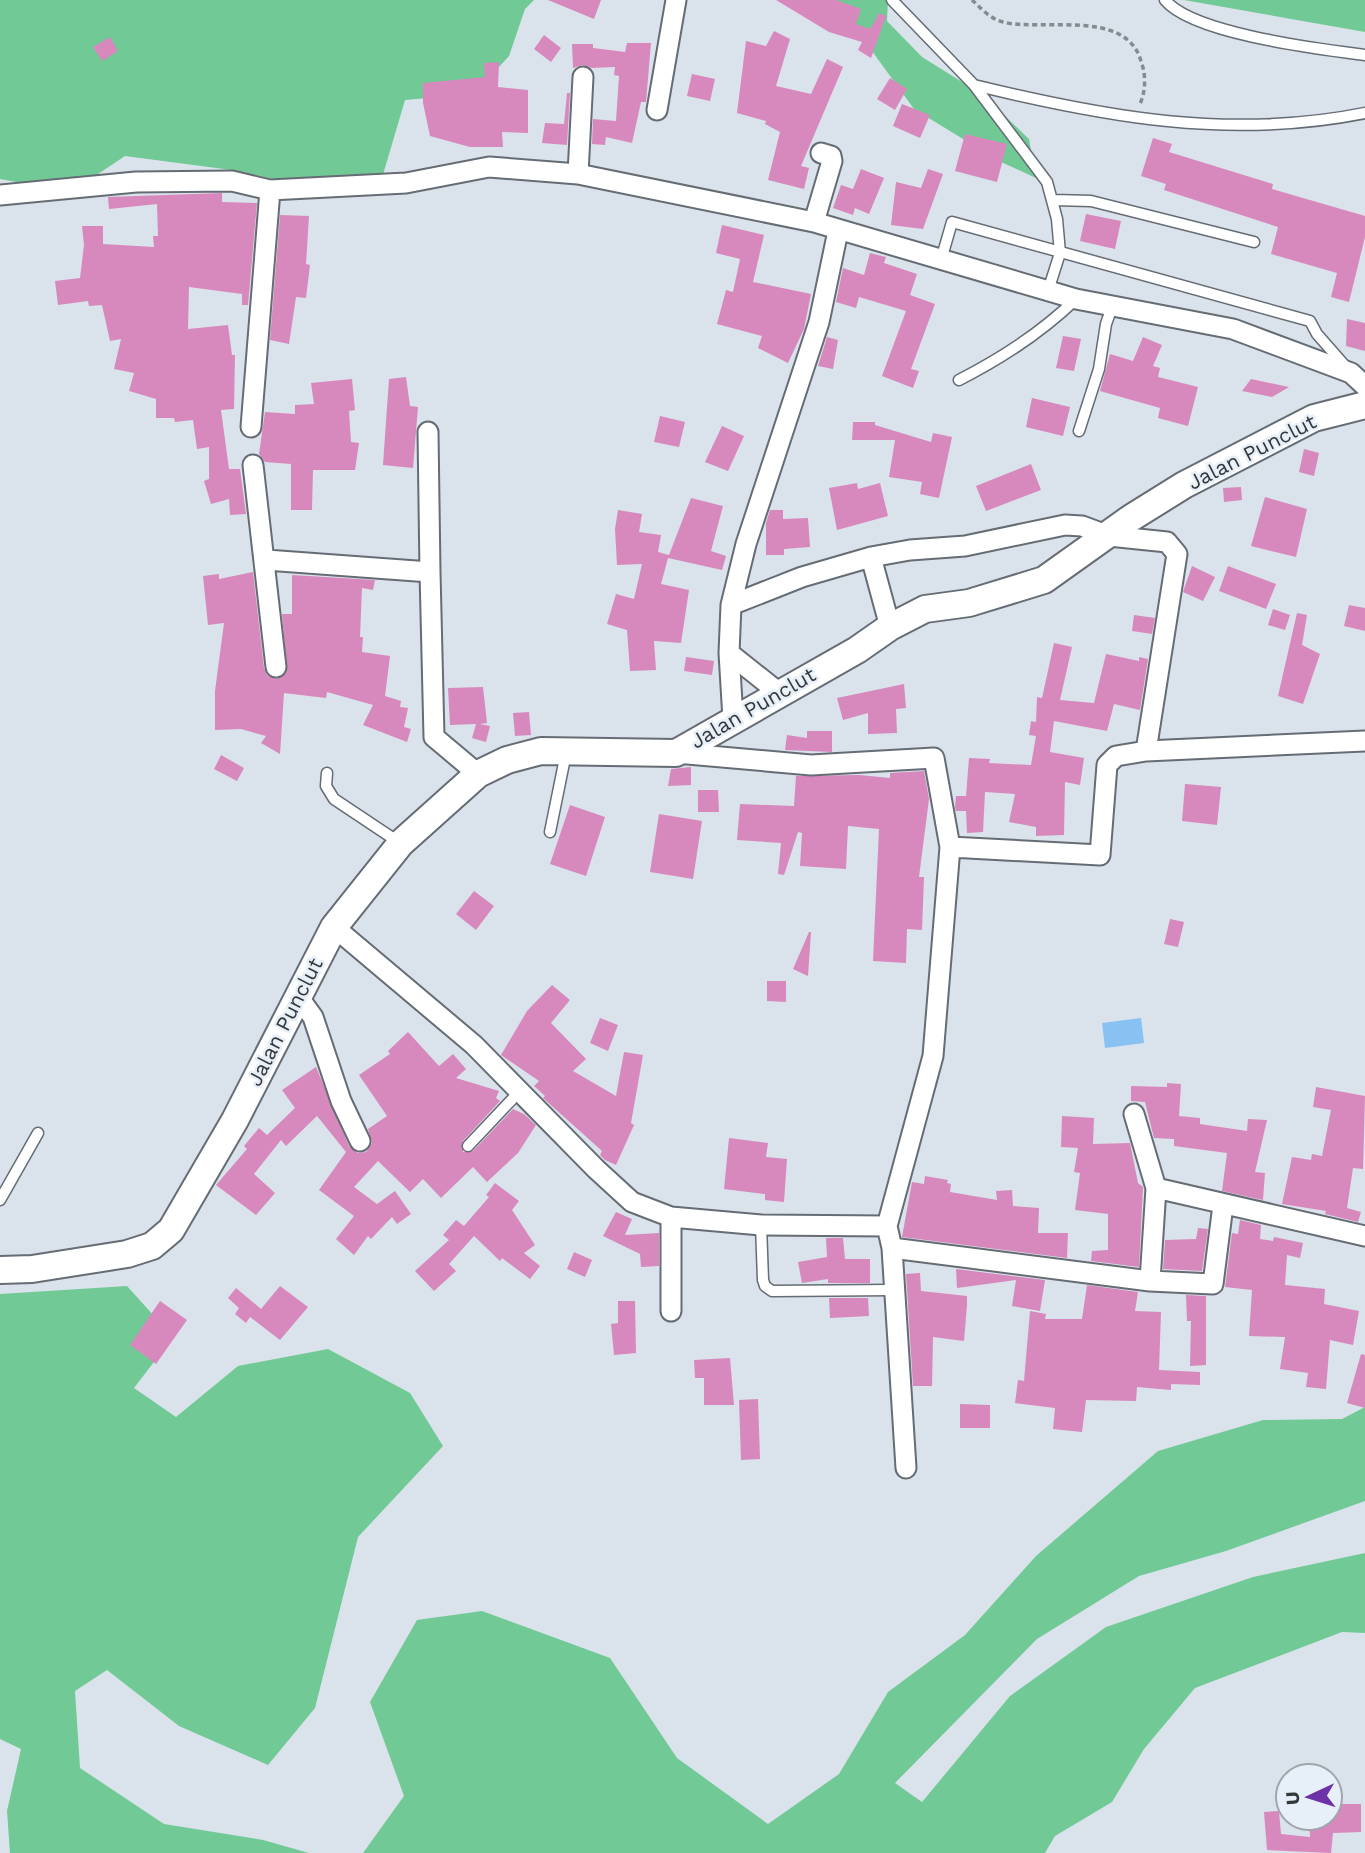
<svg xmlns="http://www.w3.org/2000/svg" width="1365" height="1853" viewBox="0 0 1365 1853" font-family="'Work Sans',sans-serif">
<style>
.forest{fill:#71ca95}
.water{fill:#87c2f3}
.building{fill:#d789bd}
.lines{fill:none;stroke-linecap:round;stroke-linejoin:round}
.lane-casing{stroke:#656c74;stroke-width:13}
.street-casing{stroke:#656c74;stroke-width:23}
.secondary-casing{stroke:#656c74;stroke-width:30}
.path{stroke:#848a90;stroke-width:3.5;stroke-dasharray:5 3.5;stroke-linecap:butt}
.lane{stroke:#fff;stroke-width:10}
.street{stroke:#fff;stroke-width:19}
.secondary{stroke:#fff;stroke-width:26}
.labels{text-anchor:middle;stroke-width:5;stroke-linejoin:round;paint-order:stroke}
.street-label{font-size:21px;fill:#35383b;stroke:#e7eff8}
</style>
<rect width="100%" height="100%" fill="#dae2eb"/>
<path class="forest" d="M0,0H534L525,9L509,56L474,94L405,100L382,178L323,190L239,171L125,156L71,192L0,179Z
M835,0H888L887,21L922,57L983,95L1029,139L1036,178L999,161L914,109Z
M1184,0H1365V32Z
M127,1286L173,1337L134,1388L176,1417L238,1366L328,1349L410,1393L443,1446L358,1537L315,1708L268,1765L179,1726L107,1670L75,1691L80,1768L164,1824L263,1840L309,1853H10L7,1811L21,1749L0,1739V1294Z
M1365,1407V1501L1226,1551L1139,1576L1037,1639L895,1783L922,1802L1010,1696L1106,1627L1253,1577L1365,1553V1633L1342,1632L1195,1688L1144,1749L1112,1802L1055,1836L1045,1853H363L404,1796L370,1702L417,1620L482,1611L610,1658L677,1758L768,1824L839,1774L888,1692L965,1635L1036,1556L1158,1451L1263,1420L1342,1419Z"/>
<path class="water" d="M1141,1018L1144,1043L1105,1048L1102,1023Z"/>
<path class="building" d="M548,0H601L594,19Z
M776,0H836L861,9L856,24L870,29L879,13L886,16L871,58L858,50L862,42L829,32Z
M774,31L790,39L776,86L811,94L827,59L843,67L801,166L809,168L804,189L768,180L780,132L765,124L766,121L737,113L746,41L766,46Z
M544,35L561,48L551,62L534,49Z
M110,37L118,51L102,61L93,47Z
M627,43H651L646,102H641L632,143L606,137L605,145L592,144L593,119L616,121L619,76L614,75L615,67L591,68L583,65L573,68L572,44H593V48L625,52Z
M499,62L498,87L528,90V133L502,132L503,147H470L430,136L423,103V83L485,77L484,63Z
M692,74L715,79L710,101L687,96Z
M890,78L907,89L895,110L877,99Z
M567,93H570L567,145L542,143L545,123L564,124Z
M902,104L930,115L920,138L893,126Z
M965,134L1007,144L997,182L955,171Z
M1153,138L1172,144L1169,152L1273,184L1272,189L1365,216V237L1349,302L1331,297L1337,273L1271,254L1278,227L1164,190L1166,184L1141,176Z
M861,169L884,178L869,214L855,208L853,215L833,208L841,185L853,189Z
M928,169L943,174L923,229L891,225L896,182L921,188Z
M222,193V202L257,203L248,305H242V294L189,287L188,329L228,325L232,355H235L234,409L221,410L229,469H240L246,514L230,515L229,499L211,504L204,481L209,479V447L197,449L193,420L175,422L174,418H156V399L129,391L134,373L114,369L121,339L110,341L102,305L89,306L88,301L58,305L55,281L80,278L84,245L82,226H103V244L154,247L153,236H158L157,204L109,209L108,197Z
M1086,214L1121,221L1115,249L1080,241Z
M280,215L309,216L306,264L310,265L306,298L296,297L289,344L270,340Z
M722,225L764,235L753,282L811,294L804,329L788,363L758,348L762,336L717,324L726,290L733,292L740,259L716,253Z
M870,253L886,257L884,263L917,274L910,295L935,304L911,369L919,371L913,388L882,376L906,311L859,297L856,308L836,302L843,268L864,275Z
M1347,319L1365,323V351L1346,346Z
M1063,336L1081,339L1074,371L1056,368Z
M827,337L838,340L833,369L818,366Z
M1143,337L1162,345L1153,366L1160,368L1158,377L1198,387L1188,426L1158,418L1160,408L1100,391L1110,354L1133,361Z
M406,377L410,406L418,407L413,468L383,465L389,379Z
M352,379L355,410L349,411L351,442L359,443L355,470H313L312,510H291V464L265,462L259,454L265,412L295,414V405L314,404L311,383Z
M1251,379L1289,387L1272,397L1242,391Z
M1032,398L1070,407L1063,436L1026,427Z
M660,416L685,422L679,447L654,442Z
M853,422H875V425L931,442L933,433L952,437L939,498L920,494L922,482L889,477L895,440H852Z
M722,426L744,436L728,471L705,462Z
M1304,449L1319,453L1314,476L1299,472Z
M1031,464L1041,490L986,511L976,486Z
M857,483L858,489L880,483L888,516L837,530L829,488Z
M1241,487L1242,500L1224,502L1223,488Z
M1265,497L1307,509L1296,557L1251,546Z
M691,498L723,506L711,551L726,556L722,570L668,558L661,584L689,590L681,643L654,641L656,670L630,671L627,630L607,624L616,594L634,599L642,564L617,565L615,529L618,510L642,514L639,532L661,535L658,552L669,555Z
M770,510H783V519L808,518L810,547L784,549V555H766V523Z
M1192,566L1215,577L1203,601L1183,592Z
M1228,566L1276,584L1266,609L1219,591Z
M253,572L264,668L267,675L277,679L287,671L282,614H292V575L375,580L373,590L362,588L360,637H363L362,652L390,656L385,696L401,701L400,707L408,708L404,727L411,729L407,742L363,725L373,705L327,692L326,698L284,693L280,754L261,743L266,736L241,729L215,730V691L224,623L208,625L203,576L219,574V579Z
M1349,605L1365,608V631L1344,626Z
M1273,609L1290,615L1285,630L1268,625Z
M1297,613L1307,615L1302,645L1320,654L1303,704L1278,696Z
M1134,615L1155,618L1152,634L1132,631Z
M1054,643L1072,647L1060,700L1094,703L1106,654L1139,661V657L1148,659L1140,710L1114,704L1107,731L1054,721L1050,752L1084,758L1080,785L1065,782L1064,835L1036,836V827L1009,822L1015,794L985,792L983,832L967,833L966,811H956L955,807L956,796H966L969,758L990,759L989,763L1031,765L1036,736L1029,735L1031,721L1036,722L1037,697L1042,698Z
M686,657L714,661L712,675L684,671Z
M904,684L906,708L896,709L897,733L868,734V713L843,720L837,698Z
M483,687L487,723L480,724L490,726L486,742L472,738L476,724L450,725L448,688Z
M529,712L531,735L515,736L513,713Z
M807,731H832V752L785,750L787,735L807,738Z
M221,755L244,768L237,781L214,769Z
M691,767V785L668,786L671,769Z
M924,771L929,799L919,877H924L922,930L907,929L906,963L873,961L879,829L848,826L846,869L800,866L802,833L798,832L784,875L778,874L781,843L737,840L740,804L794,806L796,776L859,775L890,778V773Z
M1185,784L1221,787L1217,825L1182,821Z
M698,790H718L719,812H698Z
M570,805L605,817L586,876L550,864Z
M659,814L702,821L693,879L650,872Z
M474,891L494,906L476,930L456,914Z
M1170,919L1184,922L1178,947L1164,944Z
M809,932H811L808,976L793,969Z
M767,981H786V1002L767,1001Z
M552,985L570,1000L551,1023L586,1059L573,1071L616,1096L624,1052L643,1055L631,1123L634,1125L616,1165L605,1160L600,1155L602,1151L543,1098L545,1096L534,1086L539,1081L501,1055L527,1011Z
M600,1018L618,1025L608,1051L590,1043Z
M408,1032L439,1066L453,1054L466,1069L456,1078L499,1091L496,1098L500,1101L463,1141V1152L473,1151L513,1109L524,1114L536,1125L518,1153L487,1182L473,1167L441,1198L423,1179L410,1192L378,1161L354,1187L377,1204L395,1191L411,1214L397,1224L392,1217L371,1239L368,1236L354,1255L336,1239L354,1216L319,1190L346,1152L317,1116L286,1146L281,1140L254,1174L275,1193L256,1215L216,1185L247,1149L244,1146L259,1128L267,1135L295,1108L282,1090L316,1067L349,1146L358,1153L366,1152L372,1143L368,1129L387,1116L359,1075L390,1054L388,1051Z
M1167,1083L1181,1084L1179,1116L1200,1118V1124L1247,1131L1248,1119L1267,1120L1255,1172L1265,1173L1263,1200L1222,1191L1227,1153L1174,1146V1139L1154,1138L1145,1102L1131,1101V1086L1167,1087Z
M1316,1087L1365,1096L1363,1169L1353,1168L1347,1208L1361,1212L1358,1222L1325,1214L1326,1211L1282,1204L1292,1157L1311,1160L1312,1154L1322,1156L1331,1110L1313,1107Z
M1062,1116L1094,1118L1093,1144L1130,1143L1138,1183L1143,1187L1139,1267L1091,1261L1092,1251L1108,1250V1214L1075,1210L1080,1173L1074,1172L1078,1148L1061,1147Z
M729,1138L768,1143L766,1157L787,1159L784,1202L765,1200V1194L724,1189Z
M925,1176L948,1180L947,1183L951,1184L950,1192L997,1200L996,1191L1012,1190L1013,1206L1039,1208L1038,1233H1068L1067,1258L902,1237L912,1182L924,1184Z
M495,1183L519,1201L512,1210L535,1245L524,1253L540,1266L530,1279L502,1258L500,1261L474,1236L449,1264L456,1271L434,1291L415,1271L449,1240L443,1235L456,1220L464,1226L489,1197L486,1195Z
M616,1212L632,1219L625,1235L659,1233V1266L641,1267L640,1254L603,1236Z
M1240,1220L1261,1225L1260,1239L1273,1241L1274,1237L1303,1243L1300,1258L1287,1255L1285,1285L1325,1289L1324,1304L1359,1311L1353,1345L1330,1340L1326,1389L1306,1387L1308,1373L1280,1369L1285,1337L1249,1336L1252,1290L1225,1287L1232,1233L1238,1234Z
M1198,1228L1208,1229L1202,1271L1163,1269L1165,1240L1196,1239Z
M826,1238H843L845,1259H870V1283H828V1279L802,1283L798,1262L827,1257Z
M574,1252L592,1260L585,1277L567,1269Z
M956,1269L1045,1280L1040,1311L1012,1306L1016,1280L957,1288Z
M920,1273L921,1291L967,1296V1305L964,1341L933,1337L932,1386H913L906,1274Z
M1087,1285L1138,1292L1135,1311L1161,1312L1159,1370L1200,1372V1385L1171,1384V1390L1137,1387L1136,1401L1086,1400L1082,1432L1053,1429L1055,1408L1015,1403L1018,1380L1024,1381L1030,1311L1046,1314L1045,1319H1082Z
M280,1286L308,1307L280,1340L250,1317L246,1323L235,1314L239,1308L228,1298L236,1288L261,1309Z
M1186,1295L1206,1296V1365L1190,1366L1191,1321H1187Z
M829,1298H868L869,1316L830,1318Z
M160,1301L187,1320L156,1364L130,1345Z
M618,1301H635L636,1353L614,1355L611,1324L618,1323Z
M1361,1354L1365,1355V1408L1347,1403Z
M730,1358L734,1405H704V1378H695L694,1360Z
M758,1399L760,1459L741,1460L739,1400Z
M960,1404L990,1405V1428H960Z
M1330,1804H1361V1832L1333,1833L1331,1853L1267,1850L1264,1812L1279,1811L1281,1834L1310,1837L1309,1818H1330Z"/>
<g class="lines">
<defs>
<path id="lane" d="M892,0L974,85L1047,182L1057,219L1060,253L1048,291
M1165,0C1193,34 1320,49 1365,55
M974,85C1105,117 1230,140 1365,113
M1054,200L1091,201L1254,242
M941,260L952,222L1310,321L1317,334L1346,367
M959,380C1002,358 1041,333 1076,299
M1079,431L1099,369L1106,324L1112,307
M327,773L326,786L334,799L400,843
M550,832L566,753
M468,1146L519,1092
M0,1200L38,1133
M761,1225L763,1280L765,1286L772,1291L893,1290"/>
<path id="street" d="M657,110L676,0
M578,174L583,77
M0,195L136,182L232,181L270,190L406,183L489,167L578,174L814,222L1076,299L1233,329L1351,373L1365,386
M814,222L832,161L831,156L821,153
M251,427L270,190
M428,432L430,572
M253,465L276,667
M871,557L890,627
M266,560L430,572L434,737L478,774
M731,605L802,577L871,557L910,550L965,546L1065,525L1082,526L1109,536L1167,542L1177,554L1146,751
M729,653L778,692
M733,719L729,653L731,605L746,544L819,322L838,231
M950,847L1100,855L1107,765L1116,756L1146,751L1365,741
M334,927L474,1045L596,1169L632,1202L671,1217L761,1225L887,1226L933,1056L950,847L934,758L811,765L676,753
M297,995L313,1017L341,1101L360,1141
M1134,1114L1156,1188L1365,1236
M887,1226L892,1248L1150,1281L1213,1284L1223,1205
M892,1248L906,1468
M1150,1281L1156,1188
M671,1311V1217"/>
<path id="secondary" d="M0,1270L32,1269L127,1254L152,1246L171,1230L235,1120L334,927L401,843L478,774L507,760L541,751L676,753L857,650L890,627L925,609L969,603L1044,580L1131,518L1184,485L1314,418L1365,405"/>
</defs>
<use href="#lane" class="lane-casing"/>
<use href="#street" class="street-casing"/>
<use href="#secondary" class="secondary-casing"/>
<path class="path" d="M972,0C981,8 990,19 1003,22C1042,32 1126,8 1141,61C1146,75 1146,90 1140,104"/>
<use href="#lane" class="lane"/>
<use href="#street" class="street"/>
<use href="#secondary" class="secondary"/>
</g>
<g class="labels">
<g class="street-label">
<text transform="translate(1252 452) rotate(-27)" y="7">Jalan Punclut</text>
<text transform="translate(753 708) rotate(-30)" y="7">Jalan Punclut</text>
<text transform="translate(285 1022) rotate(-63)" y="7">Jalan Punclut</text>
</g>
</g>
<g transform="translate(1309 1797) rotate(266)"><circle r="33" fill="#e7eff8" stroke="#a0a6ac" stroke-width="2"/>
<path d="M0-5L12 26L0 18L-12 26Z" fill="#6e32a8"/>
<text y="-10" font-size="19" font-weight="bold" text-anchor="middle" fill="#35383b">U</text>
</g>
</svg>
